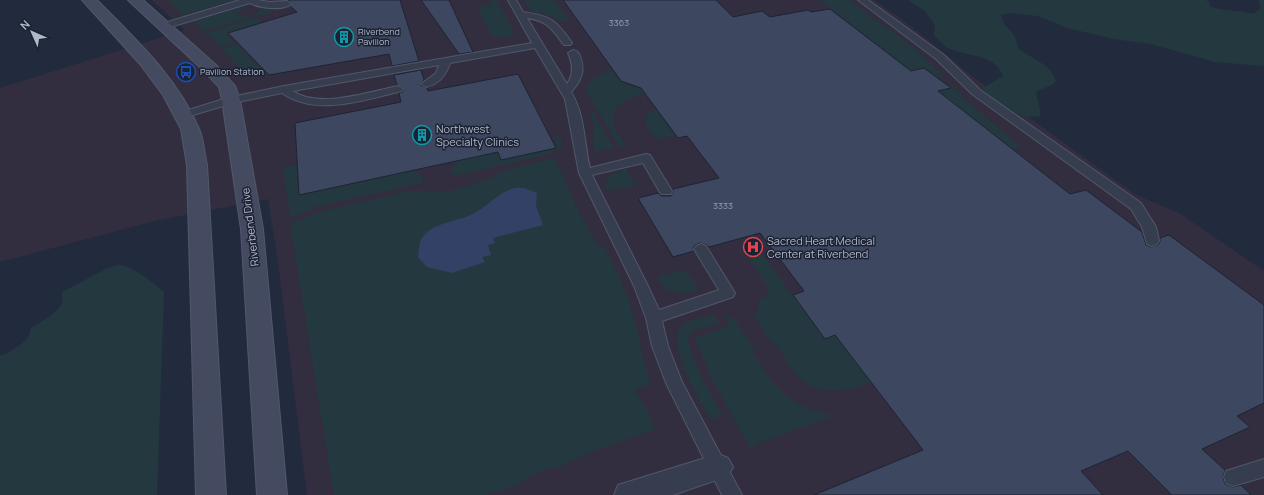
<svg xmlns="http://www.w3.org/2000/svg" width="1264" height="495" viewBox="0 0 1264 495" font-family="Manrope,sans-serif">
<style>
.medical{fill:#322e3f}
.green{fill:#24393f}
.water{fill:#324165}
.building{fill:#3d475f;stroke:#1d2435}
.lines{fill:none;stroke-linecap:round;stroke-linejoin:round}
.lane-casing{stroke:#515869;stroke-width:2}
.street-casing{stroke:#515869;stroke-width:2}
.secondary-casing{stroke:#515869;stroke-width:2}
.lane{fill:#363d4e;fill-rule:evenodd}
.street{fill:#363d4e;fill-rule:evenodd}
.secondary{fill:#444b61;fill-rule:evenodd}
.labels{text-anchor:middle;stroke-width:3;stroke-linejoin:round;paint-order:stroke}
.number-label{font-size:9px;fill:#959cae}
.far-poi-label{font-size:9px;fill:#b2b8c9;stroke:#1b2233;text-anchor:start}
.poi-label{font-size:11px;fill:#b2b8c9;stroke:#1b2233;text-anchor:start}
.street-label{font-size:11px;fill:#b2b8c9;stroke:#1b2233}
</style>
<rect width="100%" height="100%" fill="#222b3e"/>
<path class="medical" d="M152,0H874L912,27L973,77L1136,195L1179,213L1264,271V495H307L278,262L268,199L154,221L0,262V88L185,30Z"/>
<path class="green" d="M168,0H234L183,15Z
M490,0H496L514,33C508,38 499,37 492,36L478,9L479,7L492,5Z
M524,0H555L569,21L562,22L550,15L533,13Z
M819,0H849L914,48L944,76L937,78L911,71Z
M908,0H1206L1210,3L1209,6C1224,12 1239,10 1253,14L1259,10L1261,7L1258,2L1260,0H1264V66L1215,62L1151,44L1114,39L1067,28L1038,16L1008,13L1001,15C1003,24 1007,27 1013,34C1016,38 1017,44 1019,49C1032,59 1051,64 1056,81L1052,85L1037,91C1035,100 1042,107 1040,116L1029,117L989,106L980,93L983,88L1003,76C996,54 966,56 950,49C943,46 939,40 934,35L935,25L925,11Z
M247,6H249L236,14L250,17L263,8L281,9L204,31L192,21Z
M258,18L263,23L226,34L234,43L221,47L206,33Z
M236,44L268,76L253,78L247,76L222,49Z
M613,71C622,87 636,86 652,91C636,95 624,99 613,112V126L626,146L620,147L586,92C587,79 602,73 613,71Z
M950,84L968,102L1021,147L1012,149L938,91L950,89L947,85Z
M665,106L660,115L675,135L657,139L647,127L645,120C648,110 655,109 665,106Z
M589,111H592L614,148L595,152C589,141 598,126 589,111Z
M559,135H561V147L553,151L554,153L455,176L450,170L458,160L498,152L502,160L556,148V136Z
M555,158L578,211L598,246L603,245C612,263 622,281 629,301C638,329 642,358 651,385L646,387L644,384L635,391L647,409L655,429L594,451L557,468L555,466L526,478L522,483L488,495H334L290,223L320,212L410,191H451L484,181L506,170Z
M298,165L300,195L410,171L420,174L424,180L422,183L315,207L302,214L290,217L283,167Z
M626,169L636,185L609,191L606,187V181L611,175Z
M758,249L824,338L835,335L872,382C847,392 817,397 796,375C788,366 782,353 776,343L773,345L754,315L758,308L760,299L767,296L768,288L745,252Z
M118,265C132,265 153,283 164,292L157,495H0V356C12,351 30,342 31,328C39,323 60,312 62,302C63,299 62,295 62,292L108,268Z
M684,270L691,277L699,290C681,294 667,296 657,277Z
M714,315L720,323L695,330L689,336L688,342L703,381L722,415L711,420C701,403 664,342 682,326C690,319 704,318 714,315Z
M724,315L735,319L755,351L752,352C771,383 790,408 829,414L831,417L753,445L754,448H750L710,375L696,341L697,337L730,326Z"/>
<path class="water" d="M515,188H524L537,193L536,206L543,225L493,238L495,243L488,245L491,255L482,257L485,262L452,273L427,267L418,257C419,248 419,240 425,234C438,222 458,221 473,214C489,206 498,192 515,188Z"/>
<path class="building" d="M288,0H400L419,61L392,66L389,54L269,75L228,33L297,12L290,6L292,4Z
M421,0H449L473,52L459,54Z
M563,0H716L733,17L762,11L770,17L808,10L811,12L830,9L911,71L924,68L951,88L938,91L1070,194L1086,190L1142,232L1146,245L1151,247L1158,245L1160,242V238L1169,235L1264,305V403L1237,416L1250,427L1202,449L1225,470L1223,477L1225,484L1233,487L1241,485L1251,495H1172L1128,451L1081,471L1103,495H814L923,450L835,335L825,339L793,295L804,291L760,233L709,247L707,245L700,243L695,245L693,248L694,251L673,257L638,198L658,193L661,196H671L673,191V189L719,178L687,136L678,138L641,88L621,81Z
M421,70L424,80L420,85L427,88L428,91L518,74L556,148L501,160L498,152L299,195L295,123L401,102L399,93L403,92L404,89L397,85L394,75Z"/>
<g class="lines">
<defs>
<path id="lane" d="M240,0H258L269,2L287,1L291,4C284,11 259,8 250,3L167,28H161L159,26L161,24Z
M508,0H516L523,12C551,16 556,20 572,43L570,45H564C552,29 548,21 527,18L567,84C574,74 573,64 568,53L573,50C577,51 578,52 580,56C586,71 581,81 571,92C585,114 584,143 590,168L646,154L650,155L672,191L671,194H661L643,163L592,175L648,286L659,310L719,290L694,249L696,246L701,244L706,246L735,293L733,297L662,321L668,346L682,382L742,495H722L666,383L652,346L646,318L634,286L579,173L565,99L535,48L450,63C446,76 439,84 426,87L421,84L436,73L439,65L293,91C320,109 368,92 398,86L403,89L402,91C365,100 315,117 282,93L233,103L183,118L177,115L179,113L227,98L284,86L532,43Z
M858,0H868L944,55L980,90L1141,203L1156,227L1159,241L1157,244L1152,246L1147,244L1142,227L1131,209L972,94L936,59Z
M1264,459V477L1233,486L1226,483L1224,477L1226,471Z"/>
<path id="street" d="M718,454L728,458L733,467L728,476L673,495H614L618,485Z"/>
<path id="secondary" d="M82,0H97C134,38 178,78 199,129C204,140 204,153 207,165L226,495H196L187,165L181,129L163,95L140,64Z
M128,0H143L216,65L235,86L240,100L263,229L287,495H257L241,229L222,100L219,87L204,71Z"/>
</defs>
<use href="#lane" class="lane-casing"/>
<use href="#street" class="street-casing"/>
<use href="#secondary" class="secondary-casing"/>
<use href="#lane" class="lane"/>
<use href="#street" class="street"/>
<use href="#secondary" class="secondary"/>
</g>
<defs>
<symbol id="building-ring" viewBox="-11 -11 22 22"><circle r="9.5" fill="#1b2233" stroke="#0f9aa8" stroke-width="1.5"/><path d="M-4-6H4V6H1V3H-1V6H-4ZM-2.5-4.3h1.7v1.8h-1.7ZM.8-4.3h1.7v1.8H.8ZM-2.5-1h1.7V.8h-1.7ZM.8-1h1.7V.8H.8Z" fill="#0f9aa8"/></symbol>
<symbol id="bus-ring" viewBox="-11 -11 22 22"><circle r="9.5" fill="#1b2233" stroke="#1a4fb4" stroke-width="1.5"/><path d="M-5-6H5V4H4V6H2V4H-2V6H-4V4H-5ZM-3.5-4V0h7V-4ZM-3.5 1.2v1.5H-2V1.2ZM2 1.2v1.5H3.5V1.2Z" fill="#1a4fb4"/></symbol>
<symbol id="hospital-ring" viewBox="-11 -11 22 22"><circle r="9.5" fill="#1b2233" stroke="#e0444e" stroke-width="1.5"/><path d="M-5-5h3v3.5h4V-5h3V5h-3V1.5h-4V5h-3Z" fill="#e0444e"/></symbol>
</defs>
<g fill-rule="evenodd">
<use href="#building-ring" x="333" y="26" width="22" height="22"/>
<use href="#bus-ring" x="175" y="61" width="22" height="22"/>
<use href="#building-ring" x="411" y="124" width="22" height="22"/>
<use href="#hospital-ring" x="742" y="236" width="22" height="22"/>
</g>
<g class="labels">
<g class="number-label">
<text x="619" y="26">3363</text>
<text x="723" y="209">3333</text>
</g>
<g class="far-poi-label">
<text x="358" y="35">Riverbend<tspan x="358" dy="10">Pavilion</tspan></text>
<text x="200" y="75">Pavilion Station</text>
</g>
<g class="poi-label">
<text x="436" y="133">Northwest<tspan x="436" dy="13">Specialty Clinics</tspan></text>
<text x="767" y="245">Sacred Heart Medical<tspan x="767" dy="13">Center at Riverbend</tspan></text>
</g>
<g class="street-label">
<text transform="translate(250 227) rotate(-97)" y="4">Riverbend Drive</text>
</g>
</g>
<g transform="translate(32 32) rotate(315)" stroke="#1b2233" stroke-width="3" paint-order="stroke">
<path d="M0-3L7 15L0 10L-7 15Z" fill="#b2b8c9"/>
<text y="-6" font-size="11" font-weight="bold" text-anchor="middle" fill="#b2b8c9">N</text>
</g>
</svg>
